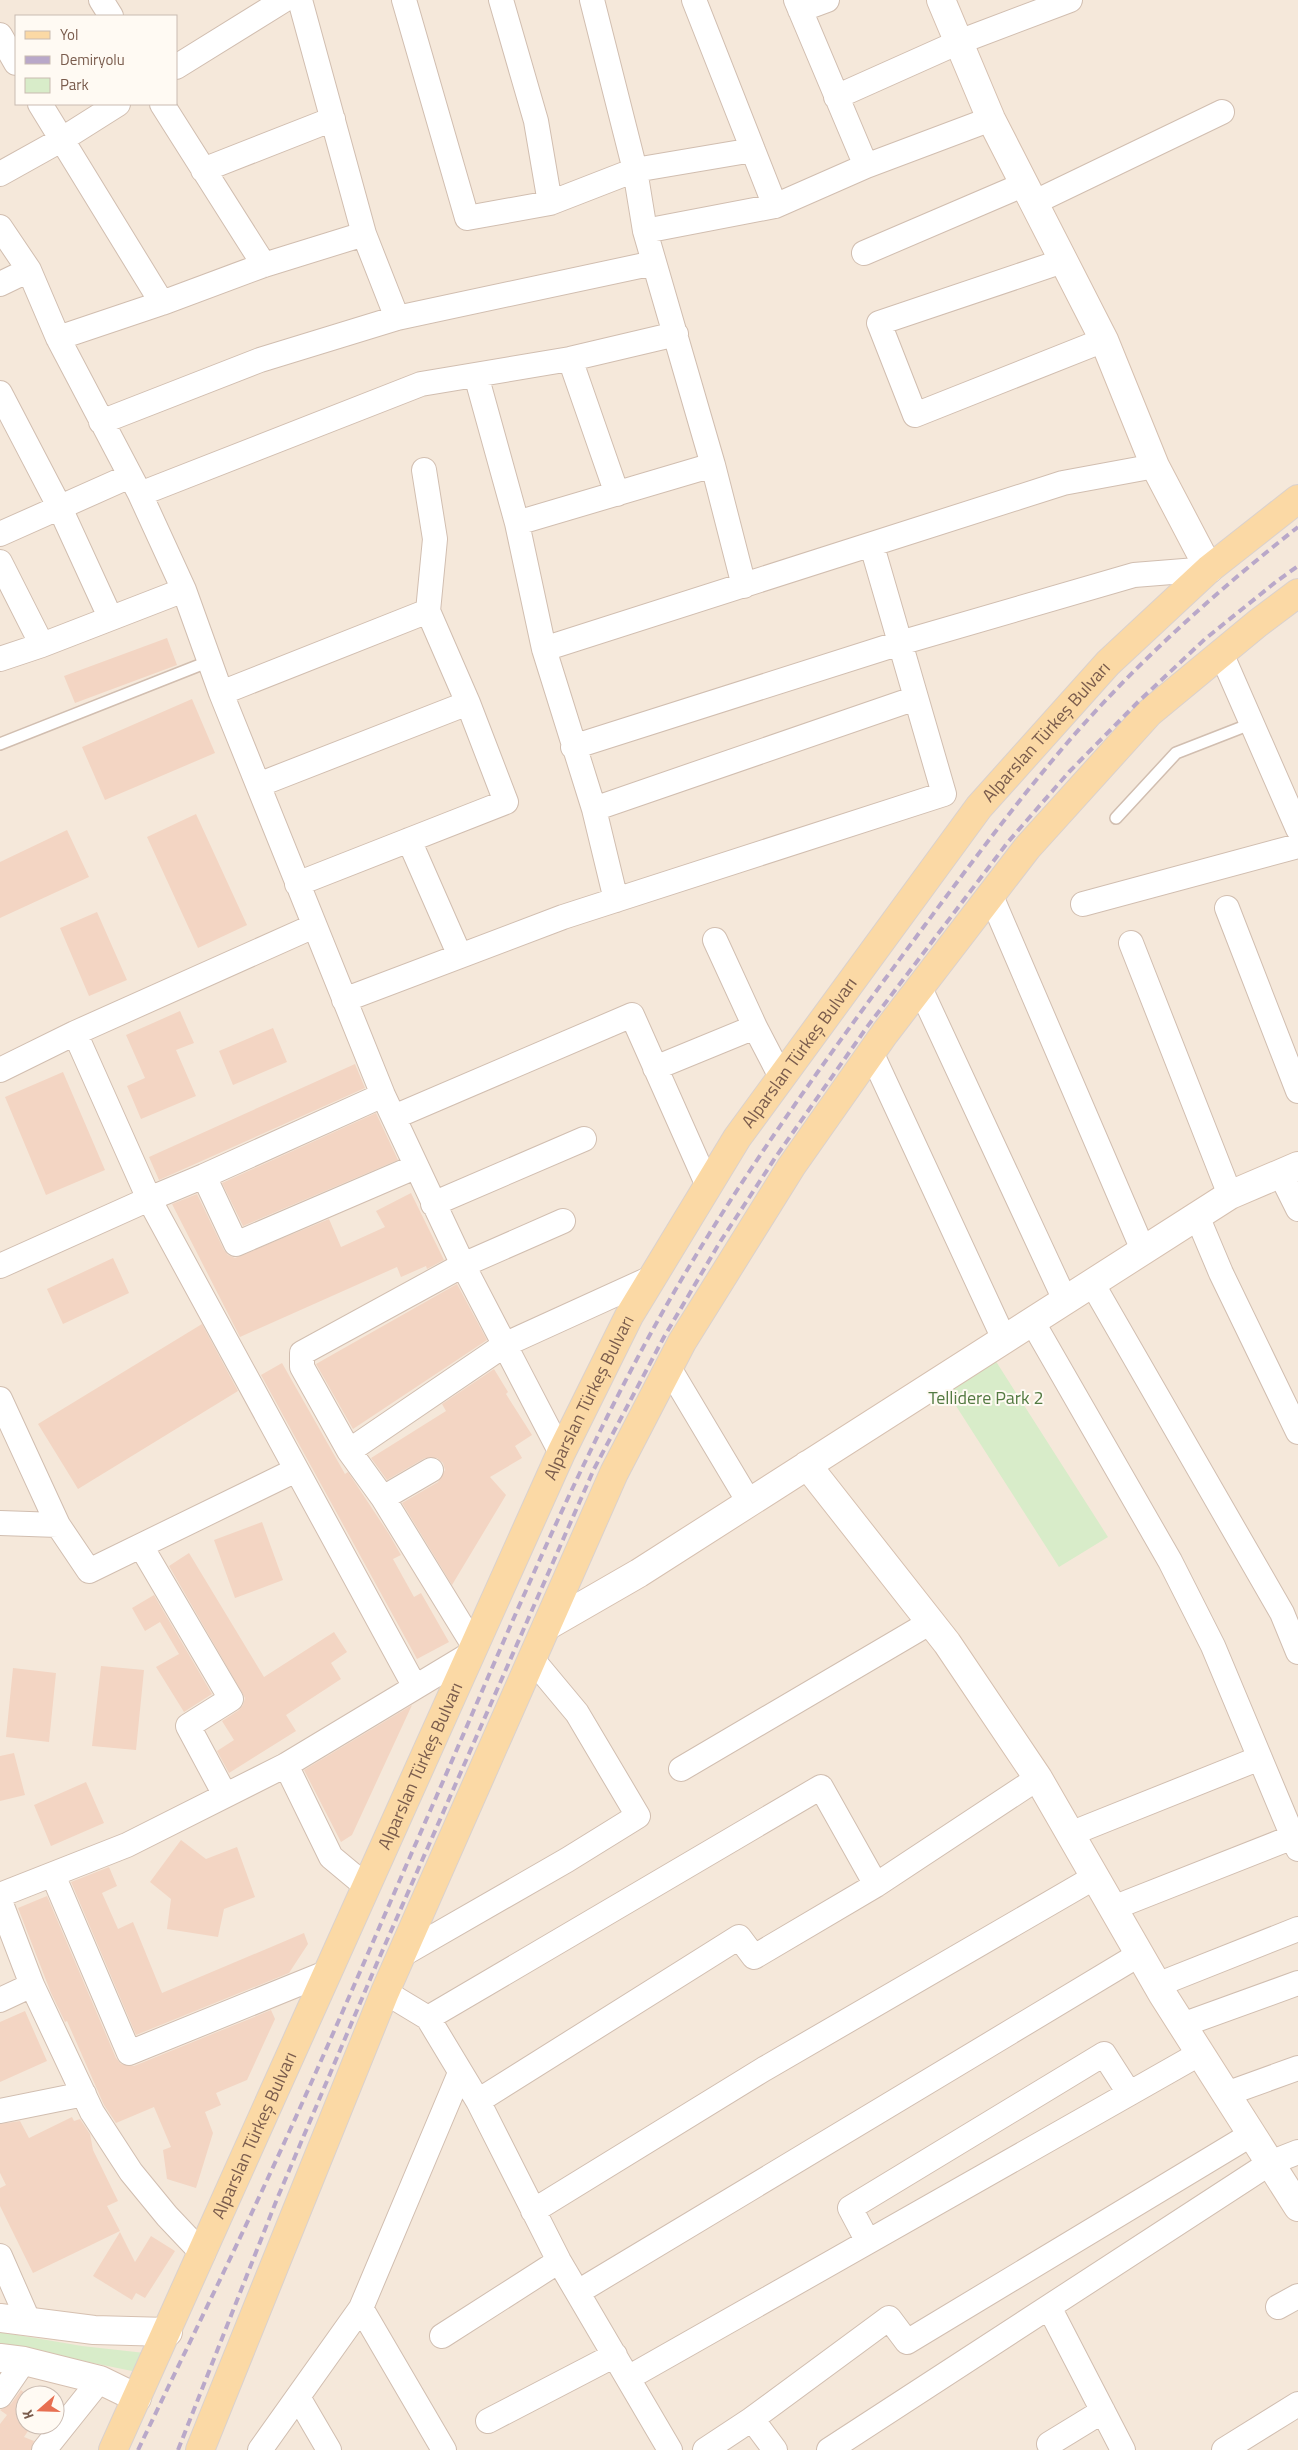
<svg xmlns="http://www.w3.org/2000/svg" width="1298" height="2450" viewBox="0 0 1298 2450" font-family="'Titillium Web',sans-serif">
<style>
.residential{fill:#f5e8da;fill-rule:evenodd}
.green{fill:#d8ecc9}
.building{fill:#f3d5c3}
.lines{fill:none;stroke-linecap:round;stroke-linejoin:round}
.service-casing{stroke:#d1beb0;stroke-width:14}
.minor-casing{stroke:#d1beb0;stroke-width:26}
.secondary-casing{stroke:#d6c0b0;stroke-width:30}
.primary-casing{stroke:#dad1cd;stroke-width:30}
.service{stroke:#fff;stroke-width:11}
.minor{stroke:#fff;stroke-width:24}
.secondary{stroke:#fff;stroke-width:28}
.primary{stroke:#fbd9a5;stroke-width:28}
.rail{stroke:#b9a8c9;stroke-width:4;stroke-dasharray:8 5;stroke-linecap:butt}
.labels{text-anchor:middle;stroke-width:4;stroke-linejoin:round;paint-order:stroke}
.street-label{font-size:18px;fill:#7a5c4d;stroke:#fffaf3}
.park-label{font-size:18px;fill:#537a41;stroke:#fffaf3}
</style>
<rect width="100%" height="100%" fill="#fdf6ec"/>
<path class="residential" d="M0,0H1298V2450H0ZM16,16H176V104H16ZM25,2395H55V2425H25Z"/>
<path class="green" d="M990,1352L1108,1537L1059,1567L942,1384Z
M0,2332L82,2346L145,2353L137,2372L0,2344Z"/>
<path class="building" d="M167,638L177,665L75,703L64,676Z
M192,699L215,753L105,800L82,747Z
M196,814L247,925L198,948L147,837Z
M67,830L89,877L0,918V862Z
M97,912L127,980L89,996L60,928Z
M180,1011L194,1043L176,1050L196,1096L141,1119L127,1086L145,1078L126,1035Z
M273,1028L287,1062L233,1085L219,1051Z
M355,1064L365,1088L159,1180L149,1157Z
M63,1072L105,1170L46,1195L5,1097Z
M376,1113L398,1160L243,1226L222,1183Z
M411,1193L444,1260L427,1269L426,1266L401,1277L397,1267L240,1337L172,1204L197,1194L224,1250L228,1255L235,1258L329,1219L341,1247L385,1227L376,1211Z
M113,1258L129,1293L63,1324L47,1289Z
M457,1284L487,1340L353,1429L316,1364Z
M202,1324L238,1391L78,1489L38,1424Z
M282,1363L345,1474L348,1472L389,1534L401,1555L393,1559L414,1597L421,1593L449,1642L417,1659L261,1375Z
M494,1369L508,1392L506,1394L532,1435L515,1446L522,1458L490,1477L506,1495L452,1585L402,1503L438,1482L445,1470L443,1463L437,1458H425L387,1480L371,1458L446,1411L442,1404Z
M262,1522L283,1580L235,1598L214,1540Z
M189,1553L264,1677L334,1632L347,1652L331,1663L341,1679L286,1715L296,1731L229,1773L217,1751L234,1740L222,1721L239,1710L243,1705L245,1698L169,1566Z
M154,1595L212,1694L184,1712L156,1667L179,1654L160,1622L145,1631L132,1608Z
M101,1666L144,1670L136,1750L92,1746Z
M13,1668L56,1673L49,1742L6,1737Z
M412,1705L352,1835L341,1842L304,1770Z
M14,1753L25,1795L0,1801V1756Z
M86,1782L104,1823L51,1846L34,1805Z
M181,1840L206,1859L237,1847L255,1897L224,1909L218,1937L167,1929L171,1899L150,1882Z
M109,1867L117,1886L102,1893L118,1929L133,1922L162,1993L304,1933L308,1944L289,1973L136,2035L71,1882Z
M47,1896L116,2058L121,2064L134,2066L271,2010L275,2019L247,2080L216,2093L221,2105L205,2112L213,2133L196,2188L167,2179L163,2150L171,2147L154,2107L116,2123L104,2105L67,2021L65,2022L51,1993L18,1908Z
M25,2011L47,2061L0,2082V2022Z
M72,2117L74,2121L80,2119L90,2134L93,2150L118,2201L107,2206L120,2231L33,2273L0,2206V2188L6,2185L0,2173V2124L20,2121L29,2138Z
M120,2232L135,2262L151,2236L175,2251L145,2298L136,2293L132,2300L93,2276Z
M21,2390L27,2395H25V2425H32L24,2437L34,2441L31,2450H0V2424L7,2415L0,2410L11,2404Z"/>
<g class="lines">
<defs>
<path id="service" d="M0,744L210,661
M1116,818L1176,753L1253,723"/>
<path id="minor" d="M101,0L111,16
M300,0L364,234L397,318
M404,0L467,218L550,203L635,170L753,150
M501,0L536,121L550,203
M592,0L635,170L645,231L713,465L744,586
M694,0L775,206
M796,0L866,166
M800,10L827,0
M0,35L16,63
M176,67L284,0
M836,97L959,42L1070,0
M40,104L162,303
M162,104L264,265
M203,170L333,119
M0,174L61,140L118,104
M1033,203L1222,112
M0,227L29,270L58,338L140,494L184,590L221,693L383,1095L463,1265L561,1453
M645,231L775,206L866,166L991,119
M864,253L1025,184
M1063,261L879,323L915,415L1104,340
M0,284L29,270
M58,338L162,303L264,265L364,234
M570,359L617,494
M476,375L517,523L544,649L594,809L616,900
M0,393L60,508L110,617
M101,422L260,360L397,318L654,263
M140,494L421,384L570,359L676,334
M517,523L713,465
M0,534L130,476
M0,562L42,645L184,590
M544,649L1063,483L1155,466
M1221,653L1298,829
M0,659L42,645
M221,693L428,611
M573,747L900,643L1134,575L1209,569
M258,785L468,703
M594,809L916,698
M409,840L460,956
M297,884L506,802L468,703L428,611L435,539L424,470
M991,896L1143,1250
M1083,904L1298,846
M1227,908L1298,1091
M715,940L755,1027
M1131,943L1230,1195
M920,988L1065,1300
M344,1000L563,917L944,794L872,546
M871,1052L1004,1339
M655,1068L755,1027L781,1077
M0,1070L75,1033L314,926
M383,1095L204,1176L149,1199L415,1687
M394,1117L632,1015L708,1186
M1280,1173L1298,1209
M204,1176L236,1244L415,1167
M433,1204L584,1139
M1197,1216L1221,1273L1298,1432
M0,1266L149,1199L75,1033
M1092,1283L1282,1613L1298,1652
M1032,1321L1170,1561L1213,1646L1298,1849
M669,1368L749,1502
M0,1399L58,1525L89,1571L296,1470
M349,1451L506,1344L651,1278
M383,1498L431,1470
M0,1523L58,1525
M141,1546L231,1699L188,1726L225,1795
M474,1646L383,1498L349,1451L302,1367V1353L463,1265L563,1221
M286,1765L331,1857L367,1887
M681,1769L931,1622
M1070,1834L1260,1758
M53,1875L129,2053L328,1972
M0,1895L127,1845L286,1765L472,1653
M0,1901L32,1985L92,2112L131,2172L167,2216L203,2254
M1113,1908L1293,1837
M400,1956L567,1860L638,1816L577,1713L532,1659
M1157,1985L1298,1929
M385,1992L428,2018L478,2101L559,2261L670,2450
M0,2000L32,1985
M428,2018L821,1787L876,1885
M1182,2025L1298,1983
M1226,2094L1298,2068
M478,2101L739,1937L754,1957L876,1885L1038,1778
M0,2111L84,2094
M533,2211L764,2069L1095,1877
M867,2240L850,2208L1104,2054L1129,2093
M0,2256L29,2322
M578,2292L1140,1954
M1049,2307L1123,2450
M1278,2307L1298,2296
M361,2308L444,2450
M442,2336L559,2261
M628,2378L1199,2054
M0,2396L24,2361
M298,2397L329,2450
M752,2419L775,2450
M488,2421L615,2355
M1049,2444L1103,2411
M44,2450L100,2380
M260,2450L361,2308L460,2073
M705,2450L752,2419L889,2318L907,2342L1252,2134
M829,2450L1270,2163L1298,2152
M1224,2450L1298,2404"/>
<path id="secondary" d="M941,0L991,119L1104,340L1155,466L1209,569
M807,1465L947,1643L1038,1778L1163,1995L1298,2207
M547,1626L639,1573L1230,1195L1298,1166
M0,2318L94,2330L168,2332
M0,2358L24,2361L100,2380L137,2398"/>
<g id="primary">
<path id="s1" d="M113,2450L561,1453L629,1316L737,1138L979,807L1108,663L1209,569L1298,499"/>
<path d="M200,2450L385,1992L614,1473L682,1342L791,1167L885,1033L1027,848L1149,713L1258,623L1298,593"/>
</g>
</defs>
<use href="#service" class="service-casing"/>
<use href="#minor" class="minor-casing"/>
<use href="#secondary" class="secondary-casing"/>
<use href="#primary" class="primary-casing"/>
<use href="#service" class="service"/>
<use href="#minor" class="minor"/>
<use href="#secondary" class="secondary"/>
<use href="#primary" class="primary"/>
<path class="rail" d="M138,2450C179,2364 221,2279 261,2193C319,2069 372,1943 427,1818C499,1654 566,1488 652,1331C731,1188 828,1056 925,925C966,870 1007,815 1051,762C1123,675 1209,597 1298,527
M178,2450L277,2199L377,1963L594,1469L664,1337L720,1242L775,1158L867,1027L1008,842L1069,772L1138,702L1205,639L1277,581L1298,566"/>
</g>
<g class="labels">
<g class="street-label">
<text dy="6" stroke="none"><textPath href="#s1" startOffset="1965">Alparslan Türkeş Bulvarı</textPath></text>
<text dy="6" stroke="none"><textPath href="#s1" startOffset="1560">Alparslan Türkeş Bulvarı</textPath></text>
<text dy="6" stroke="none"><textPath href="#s1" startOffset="1155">Alparslan Türkeş Bulvarı</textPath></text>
<text dy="6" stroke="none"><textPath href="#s1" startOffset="750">Alparslan Türkeş Bulvarı</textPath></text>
<text dy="6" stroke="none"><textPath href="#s1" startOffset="345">Alparslan Türkeş Bulvarı</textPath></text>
</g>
<g class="park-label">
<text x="986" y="1404">Tellidere Park 2</text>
</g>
</g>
<rect x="15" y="15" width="162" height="90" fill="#fffaf3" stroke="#cabbb1"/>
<rect x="25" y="31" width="25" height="8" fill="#fbd9a5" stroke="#cabbb1"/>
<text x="60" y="40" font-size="15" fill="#7a5c4d">Yol</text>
<rect x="25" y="56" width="25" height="8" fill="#b9a8c9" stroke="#cabbb1"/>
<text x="60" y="65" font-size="15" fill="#7a5c4d">Demiryolu</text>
<rect x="25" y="78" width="25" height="15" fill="#d8ecc9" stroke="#cabbb1"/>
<text x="60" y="90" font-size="15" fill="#7a5c4d">Park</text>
<g transform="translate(40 2410) rotate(250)"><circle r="24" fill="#fffaf3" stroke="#cabbb1"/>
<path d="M0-4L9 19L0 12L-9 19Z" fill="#e76f51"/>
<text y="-8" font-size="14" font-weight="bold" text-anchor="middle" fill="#7a5c4d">K</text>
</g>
</svg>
